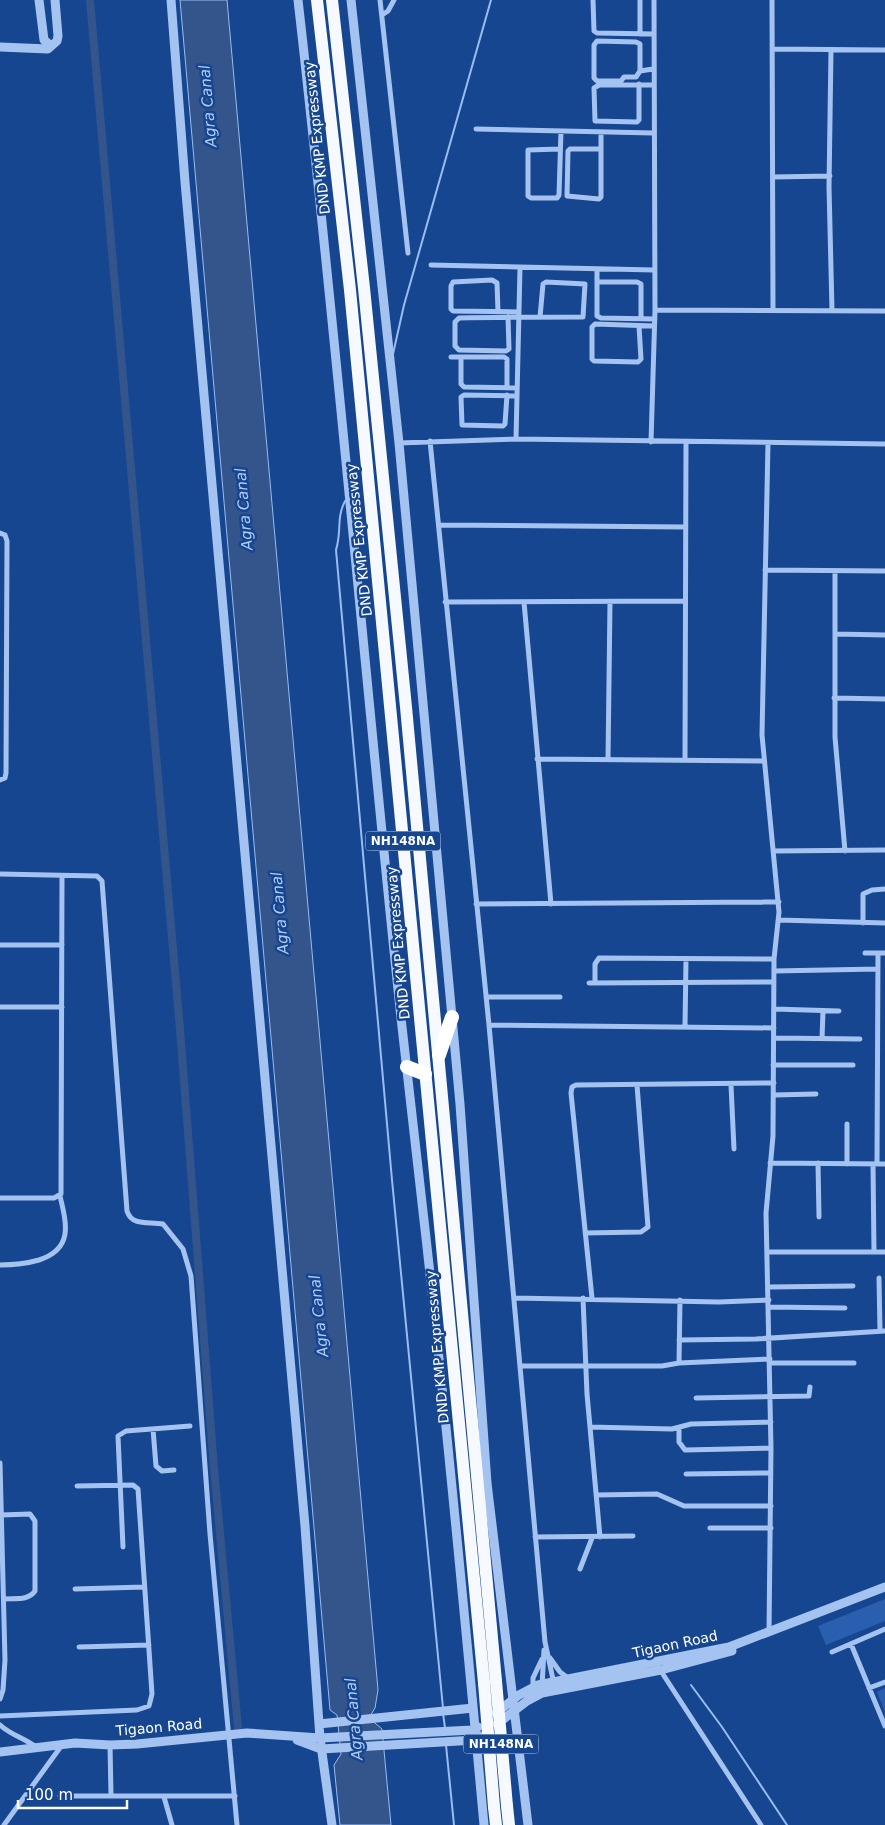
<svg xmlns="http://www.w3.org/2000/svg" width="885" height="1825" viewBox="0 0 885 1825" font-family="'DejaVu Sans',sans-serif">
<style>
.green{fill:#2a5faf}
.water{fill:#33558b;stroke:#97bdf2}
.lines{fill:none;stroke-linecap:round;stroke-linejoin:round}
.stream{stroke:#97bdf2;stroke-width:2}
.canal{stroke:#33558b;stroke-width:8}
.minor{stroke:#a5c3f0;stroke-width:5}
.tertiary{stroke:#a5c3f0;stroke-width:9}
.trunk{stroke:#f6f9ff;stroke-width:12}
.motorway{stroke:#fff;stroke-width:14}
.trunk-bridge{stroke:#f6f9ff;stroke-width:12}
.labels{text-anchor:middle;stroke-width:5;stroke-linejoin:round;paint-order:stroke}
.shield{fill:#174690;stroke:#b9c8de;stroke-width:1}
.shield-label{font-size:12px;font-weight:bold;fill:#fff}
.street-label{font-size:14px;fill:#fff;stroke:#174690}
.water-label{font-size:15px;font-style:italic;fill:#b1cdf7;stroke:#174690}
</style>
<rect width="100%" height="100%" fill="#174690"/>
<path class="green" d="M885,1599V1621L826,1645L818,1626Z
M885,1688V1712L877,1692Z"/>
<path class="water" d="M180,0H227L378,1690L375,1708L369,1718L382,1729L391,1825H340L334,1765L341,1754L337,1715L330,1710Z"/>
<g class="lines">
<path class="stream" d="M393,354L404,305L491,0
M345,501C336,519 342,530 336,550L392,1180L443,1708
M691,1685L722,1727L787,1825
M443,1713L445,1728
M446,1745L454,1825"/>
<path class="canal" d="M90,0L180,1029L214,1468L238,1728"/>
<path class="minor" d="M380,0L408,253
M593,0L594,31L597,33L654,34
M640,0V34
M772,0L773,310
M382,15L388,11L394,0
M773,49L885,50
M831,50L829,187L832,310
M640,71V44L636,42L597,41L594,45V78L597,81H621L624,77H636L640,71L653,69
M639,84V120L637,122L595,121L594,88L599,85H653
M476,129L653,133
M601,132V197L599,199L567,196L568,151L570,149H601
M560,149L528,150V196L531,198H557L559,195L561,131
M773,177L830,176
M431,265L654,270
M597,269V316L601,318L655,319
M597,282H637L641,284V318
M655,310L885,311
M498,312L497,283L492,280L453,282L451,286V309L453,311L519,312
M508,317L509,349L506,351L459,350L455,346V322L459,318C500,317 542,317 583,317L585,284L546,282L543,284L540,317
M639,326L641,359L638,362L594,361L592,359V327L595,324L654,326
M451,357H461V384L464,387L517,388
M461,357H504L507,359V388
M507,395L505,424L503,426L462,425L461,397L464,395L517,396
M516,439L520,268
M430,441L489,1025L545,1642L554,1684
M651,442L655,310L654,0
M399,443L516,439L885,444
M768,443L762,735L779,912L774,959L773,1136L766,1213L771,1448L769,1633
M439,525L686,527
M0,533L5,535L7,541L6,773L5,778L0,780
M765,570L885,571
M835,571V737L845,851
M445,602L685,601
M524,602L551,904
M835,634L885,635
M834,698L885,699
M537,759L764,761
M685,759L686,441
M608,760L610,602
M774,851L885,850
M0,874L97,876L102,881L127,1211C132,1227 150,1221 163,1224L183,1249L191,1276L210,1534L237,1825
M476,904L779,902
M779,920L885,923
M863,923V894L872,890L885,889
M0,945H62
M865,953H885
M774,971L878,969
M589,983L774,982
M595,983V964L599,958L774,959
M486,997H560
M0,1007H62
M774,1009L839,1011
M489,1025L774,1028
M685,1027L686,959
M774,1038L860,1039
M822,1039L823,1011
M773,1065H853
M731,1085L734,1149
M774,1095L816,1094
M770,1163L885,1164
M818,1163L819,1217
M847,1164V1124
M873,1164L874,1252
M877,1164L878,953
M0,1198H54L61,1194L62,876
M585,1233L641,1232L648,1227L637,1085
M768,1252H885
M0,1265C14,1265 25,1264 39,1260C73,1249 67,1225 60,1196
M879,1278L880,1331
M769,1287L853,1286
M514,1298L719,1302L769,1300
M583,1298L587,1394L600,1537
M592,1298L571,1093L572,1087L576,1085L774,1083
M769,1307L845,1308
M679,1340L756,1339L885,1331
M679,1363L680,1300
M770,1363H854
M520,1366H662L679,1363L770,1359
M696,1398L809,1396L810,1387
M590,1427L672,1429L691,1424L771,1422
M679,1427V1442L685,1450L771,1448
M153,1429L156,1466L162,1471L174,1470
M0,1463L5,1660L3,1690L0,1699
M686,1474L771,1473
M597,1495L657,1494L684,1506H771
M1,1515L30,1514L35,1521V1591C28,1601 15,1598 4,1599
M710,1528H771
M535,1537L633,1536
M123,1547L118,1436L126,1431L190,1426
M580,1569L592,1538
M75,1589L144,1587
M851,1644L885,1726
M79,1647L149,1645
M832,1652L885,1629
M550,1658L560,1672L568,1678
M655,1662L761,1825
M533,1686V1678L542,1659
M542,1686L544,1650
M869,1688L885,1682
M0,1716L137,1710L149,1706L152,1694L138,1489L133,1485L77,1486
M0,1725C11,1735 24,1738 36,1747
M110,1745L111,1795
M60,1796H235
M164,1797L172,1825
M4,1825L62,1745"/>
<path class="tertiary" d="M39,0L44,40L51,46
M171,0L185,182L305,1526L320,1738L332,1825
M298,0C337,339 365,679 401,1018C409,1091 418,1165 426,1238C448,1433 466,1629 484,1825
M351,0L399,443L460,1104L487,1483L528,1825
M0,47L48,49L57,41L58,36L55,0
M496,1713L519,1695L538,1685L729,1647L885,1587
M319,1724L473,1708
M497,1724L527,1701L542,1693L661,1670L732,1651
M297,1740L321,1749L476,1740L481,1736
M0,1752L75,1743L110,1745L137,1744L247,1733L320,1738L472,1730L478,1727"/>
<path class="trunk" d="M317,0L350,290L484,1683
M332,0L364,288L406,707L496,1681
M507,1806L509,1825
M494,1807L496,1825"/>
<path class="motorway" d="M439,1055L452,1017
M407,1067L425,1074"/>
<path class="trunk-bridge" d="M496,1681L507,1806
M484,1683L494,1807"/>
</g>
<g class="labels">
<g class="shield">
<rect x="365.5" y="831.5" width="75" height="19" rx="4"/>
<rect x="463.5" y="1734.5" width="75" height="19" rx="4"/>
</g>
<g class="shield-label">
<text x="403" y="845">NH148NA</text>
<text x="501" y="1748">NH148NA</text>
</g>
<g class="street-label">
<text transform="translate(317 138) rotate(-96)" y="5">DND KMP Expressway</text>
<text transform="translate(359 540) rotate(-96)" y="5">DND KMP Expressway</text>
<text transform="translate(398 943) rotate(-95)" y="5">DND KMP Expressway</text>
<text transform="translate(437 1347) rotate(-95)" y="5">DND KMP Expressway</text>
<text transform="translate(675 1644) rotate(-12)" y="5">Tigaon Road</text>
<text transform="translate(159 1727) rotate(-5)" y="5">Tigaon Road</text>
</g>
<g class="water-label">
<text transform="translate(208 106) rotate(-95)" y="5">Agra Canal</text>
<text transform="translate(244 509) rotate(-95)" y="5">Agra Canal</text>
<text transform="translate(280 913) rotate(-95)" y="5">Agra Canal</text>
<text transform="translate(319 1316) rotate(-96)" y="5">Agra Canal</text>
<text transform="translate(354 1719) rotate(-95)" y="5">Agra Canal</text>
</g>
</g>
<path d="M18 1800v8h109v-8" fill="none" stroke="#ffffff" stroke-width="2.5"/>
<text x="25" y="1800" font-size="15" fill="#ffffff" stroke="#174690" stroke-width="4" paint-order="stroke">100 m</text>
</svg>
